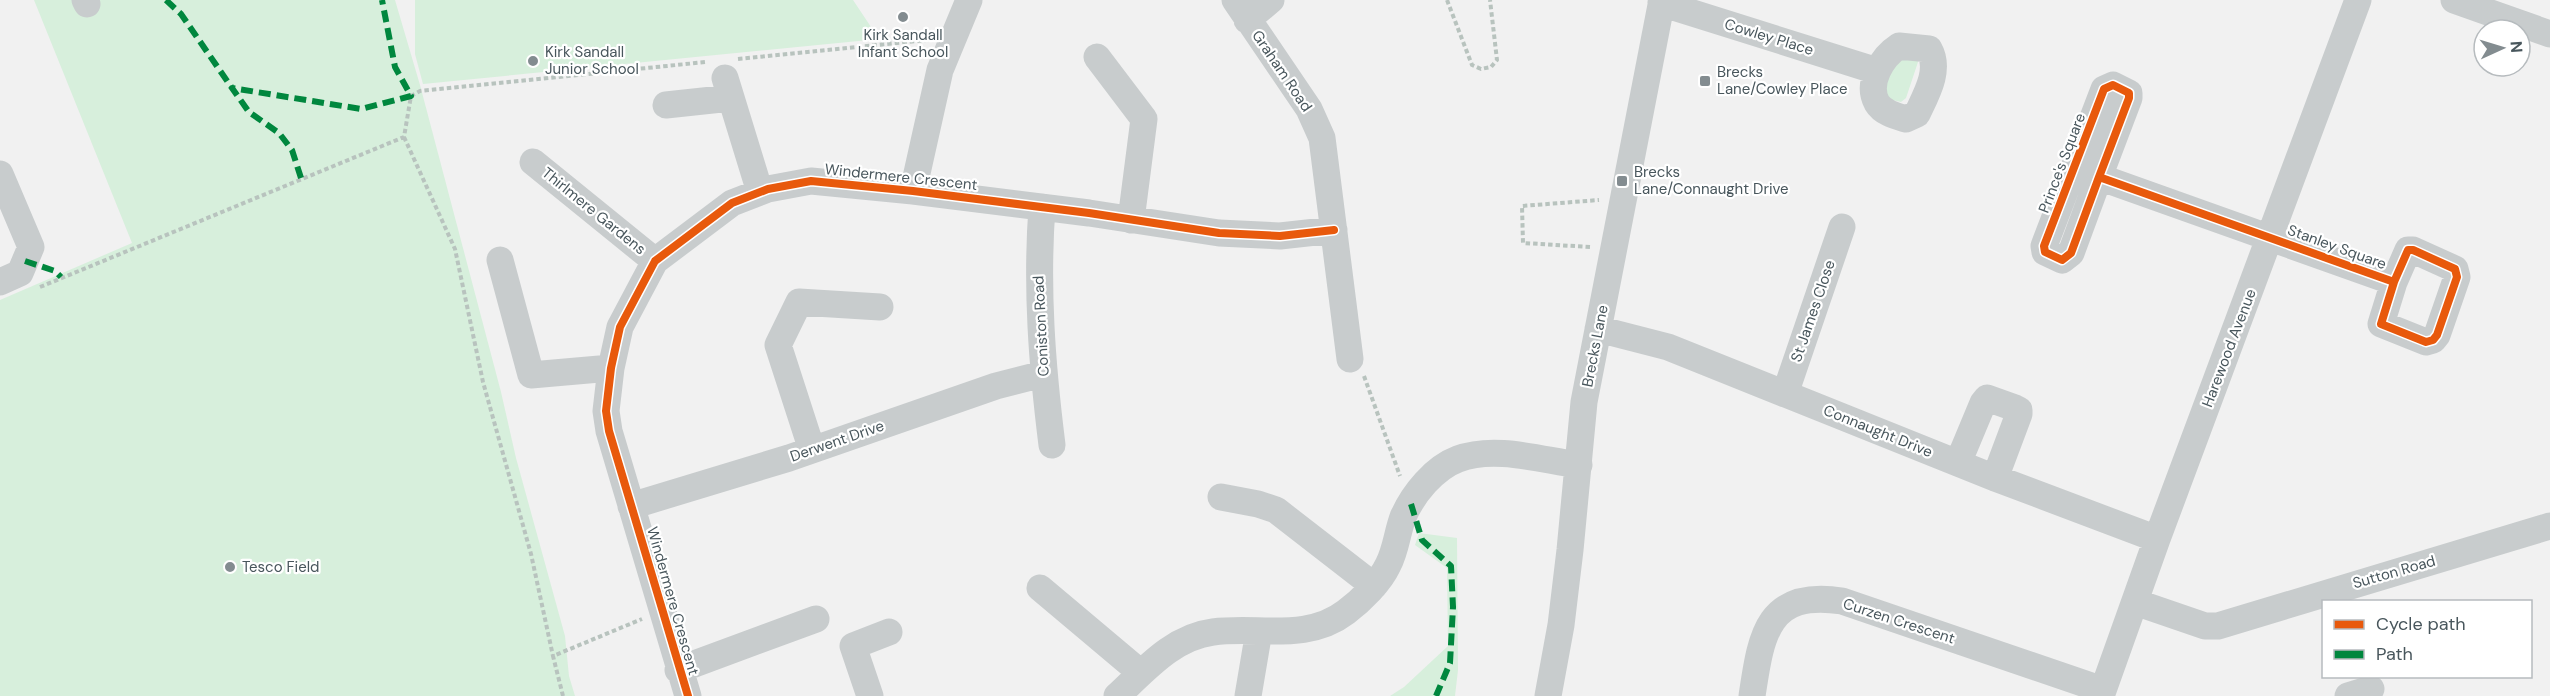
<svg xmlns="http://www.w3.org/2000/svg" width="2550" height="696" viewBox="0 0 2550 696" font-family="'DM Sans',sans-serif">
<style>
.green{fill:#d7efdc}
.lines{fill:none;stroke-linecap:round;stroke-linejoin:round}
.path{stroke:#b8c3be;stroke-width:4;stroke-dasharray:4.5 3;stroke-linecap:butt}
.minor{stroke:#c8cccd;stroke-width:27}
.quiet{stroke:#00873e;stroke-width:6;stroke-dasharray:12 6;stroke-linecap:butt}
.cycleway-casing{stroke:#fff;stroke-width:11}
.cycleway{stroke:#e8590c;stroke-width:8}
.poi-dot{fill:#838c90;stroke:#fff;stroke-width:2}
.labels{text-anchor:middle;stroke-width:4.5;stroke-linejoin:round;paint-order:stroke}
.poi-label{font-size:15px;fill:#48565c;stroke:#fff;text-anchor:start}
.street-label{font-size:15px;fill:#48565c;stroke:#fff}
</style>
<rect width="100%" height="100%" fill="#f1f1f1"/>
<path class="green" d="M34,0H395L420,85L501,392L516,458L565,636L569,676L575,696H0V300L132,243Z
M415,0H853L879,39L423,84L415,54Z
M1895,55L1917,56L1918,62L1906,98L1901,102L1888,99L1884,89Z
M1419,533L1457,538L1458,670L1455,696H1390L1404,687L1448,646L1447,568L1415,545Z"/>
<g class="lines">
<path class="path" d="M1447,0L1472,65L1481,69L1491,67L1497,60L1490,0
M738,59L927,40
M404,137L455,249L483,382L531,554L553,656
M1590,247L1523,243L1522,206L1599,200
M40,287L404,137L411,96L420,91L706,62
M1364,376L1400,476
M563,696L553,656L642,619"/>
<path class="minor" d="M85,0L87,4
M1235,0L1309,109L1322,138L1350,359
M2454,0L2550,34
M1661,3L1877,71
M1247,20L1271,0
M1899,46L1929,49C1941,70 1926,95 1917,114L1906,119C1896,116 1883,113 1877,103C1866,83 1882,57 1899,46Z
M1097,57L1144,119L1131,220
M725,78L760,192
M666,105L731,98
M533,162L655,261
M0,174L31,247L20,273L0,282
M2099,177L2129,98V93L2113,85L2104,89L2044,246L2045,252L2062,260L2071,253L2099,177L2394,282L2408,250H2413L2455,269L2457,277L2437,335L2433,340L2426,342L2381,324L2394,282
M913,191L940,70L969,0
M1042,207C1036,288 1042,365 1052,445
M500,260L531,375L611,368
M1598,329L1668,347L1995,478L2157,539
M1785,394L1842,227
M812,450L778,345L799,302L880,307
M1958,463L1983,403L1987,398L2015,408L2019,410V414L1995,478
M1221,497L1258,504L1276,510L1374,586
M631,506L789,458L996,386L1043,374
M1040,588L1141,673
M2135,602L2205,626H2218L2550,526
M678,670L816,619
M688,696L609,431L606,411L611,368L620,327L655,261L732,203L768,189L811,181L913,191L1089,213L1219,233L1280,236L1334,230
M870,696L853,646L889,632
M1117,696C1145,670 1173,637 1213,632C1258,626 1307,642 1346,612C1362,600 1380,582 1388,565C1396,550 1397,533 1403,517C1413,494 1434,468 1458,459C1495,445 1541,460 1579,465
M1248,696L1259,631
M1548,696L1561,625L1570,550L1584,402L1662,0
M1752,696C1761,637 1766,589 1842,601L2103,690
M2101,696L2157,539L2358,0
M2348,696L2371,689"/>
<path class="quiet" d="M166,0L181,14L232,88
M301,178L292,150L279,133L249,112L232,88L361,109L411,96L395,67L382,0
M25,261L55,271L61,277
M1411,504L1422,540L1451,566L1453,607L1450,663L1436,696"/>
<defs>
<path id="cycleway" d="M2099,177L2129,98V93L2113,85L2104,89L2044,246L2045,252L2062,260L2071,253L2099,177L2394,282L2408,250H2413L2455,269L2457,277L2437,335L2433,340L2426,342L2381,324L2394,282
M688,696L609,431L606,411L611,368L620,327L655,261L732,203L768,189L811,181L913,191L1089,213L1219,233L1280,236L1334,230"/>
</defs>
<use href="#cycleway" class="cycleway-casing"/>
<use href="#cycleway" class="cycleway"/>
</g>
<g class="poi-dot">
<circle cx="903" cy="17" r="6"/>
<circle cx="533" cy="61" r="6"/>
<rect x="1699" y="75" width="12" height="12" rx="3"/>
<rect x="1616" y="175" width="12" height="12" rx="3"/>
<circle cx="230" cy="567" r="6"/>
</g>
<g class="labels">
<g class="poi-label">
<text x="903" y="40" text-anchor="middle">Kirk Sandall<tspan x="903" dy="17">Infant School</tspan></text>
<text x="545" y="57">Kirk Sandall<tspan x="545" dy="17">Junior School</tspan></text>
<text x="1717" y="77">Brecks<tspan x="1717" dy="17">Lane/Cowley Place</tspan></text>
<text x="1634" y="177">Brecks<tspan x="1634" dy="17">Lane/Connaught Drive</tspan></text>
<text x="242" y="572">Tesco Field</text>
</g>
<g class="street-label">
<text transform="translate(1769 37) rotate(17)" y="5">Cowley Place</text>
<text transform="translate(1282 71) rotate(56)" y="5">Graham Road</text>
<text transform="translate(2062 163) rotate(-69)" y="5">Prince's Square</text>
<text transform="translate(901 177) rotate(6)" y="5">Windermere Crescent</text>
<text transform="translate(594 211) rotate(39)" y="5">Thirlmere Gardens</text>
<text transform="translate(2337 247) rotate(20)" y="5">Stanley Square</text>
<text transform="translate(1813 311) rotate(-71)" y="5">St James Close</text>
<text transform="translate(1041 326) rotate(-93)" y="5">Coniston Road</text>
<text transform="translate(1595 346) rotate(-79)" y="5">Brecks Lane</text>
<text transform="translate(2229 348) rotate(-69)" y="5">Harewood Avenue</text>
<text transform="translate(1878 431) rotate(22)" y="5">Connaught Drive</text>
<text transform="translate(837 441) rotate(-19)" y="5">Derwent Drive</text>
<text transform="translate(2394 572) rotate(-16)" y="5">Sutton Road</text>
<text transform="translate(673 601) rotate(74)" y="5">Windermere Crescent</text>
<text transform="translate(1899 621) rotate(18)" y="5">Curzen Crescent</text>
</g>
</g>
<rect x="2322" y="600" width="210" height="78" fill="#ffffff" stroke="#b6bbbe" stroke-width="1.5"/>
<rect x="2334" y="620" width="30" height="9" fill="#e8590c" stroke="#b6bbbe" stroke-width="1.5"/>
<text x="2376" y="630" font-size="18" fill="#48565c">Cycle path</text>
<rect x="2334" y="650" width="30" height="9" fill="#00873e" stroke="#b6bbbe" stroke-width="1.5"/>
<text x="2376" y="660" font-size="18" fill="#48565c">Path</text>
<g transform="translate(2502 48) rotate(86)"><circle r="28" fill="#ffffff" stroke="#b6bbbe" stroke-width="1.5"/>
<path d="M0-4.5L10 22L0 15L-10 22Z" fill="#838c90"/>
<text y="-9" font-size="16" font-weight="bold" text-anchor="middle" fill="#48565c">N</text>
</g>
</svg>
